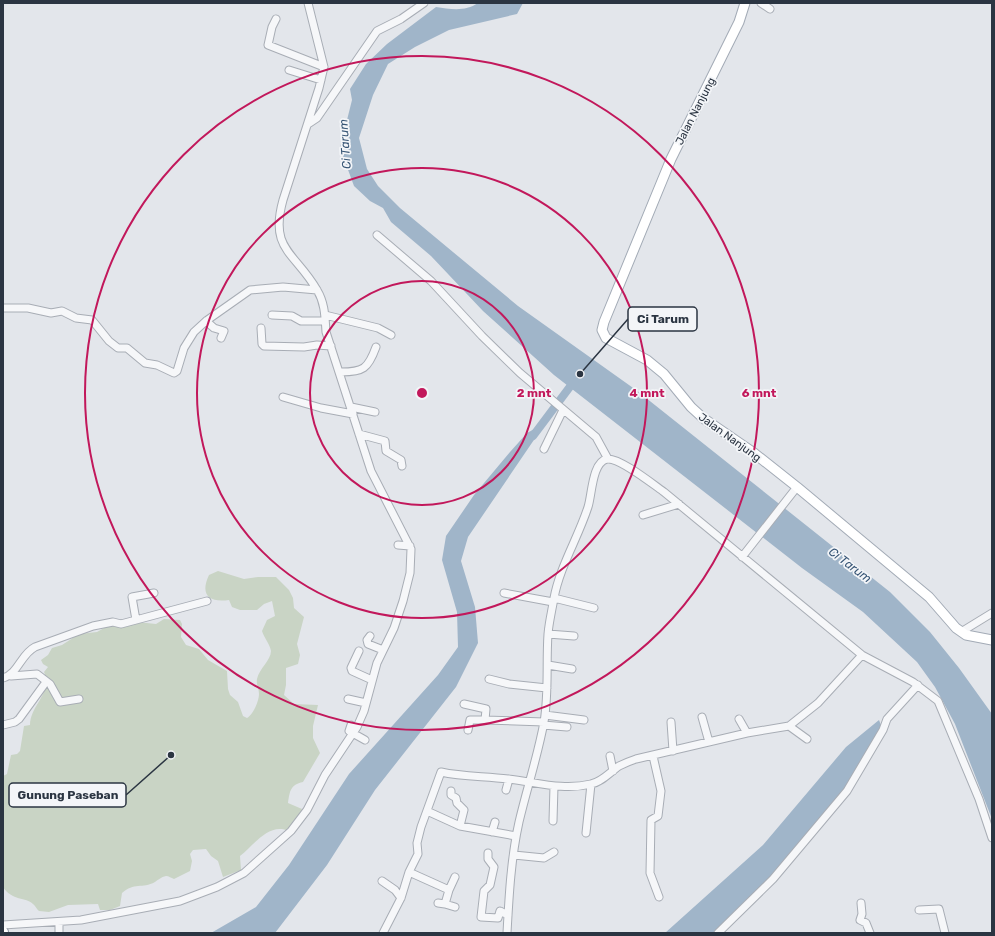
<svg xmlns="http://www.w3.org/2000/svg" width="995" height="936" viewBox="0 0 995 936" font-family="Rubik,sans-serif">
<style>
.green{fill:#c9d4c5}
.water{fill:#a0b5c9}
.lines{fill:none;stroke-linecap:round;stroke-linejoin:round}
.river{stroke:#a0b5c9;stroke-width:8}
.minor-casing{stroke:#a8adb5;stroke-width:9}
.major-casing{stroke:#a3abb6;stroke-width:11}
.highway-casing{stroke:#8b94a1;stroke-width:12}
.minor{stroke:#f6f7f9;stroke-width:7}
.major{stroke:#fff;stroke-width:9}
.highway{stroke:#fff;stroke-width:10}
.ring{fill:none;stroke:#c2185b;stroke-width:2}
.labels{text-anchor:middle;stroke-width:3.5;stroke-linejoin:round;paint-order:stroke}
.street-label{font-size:11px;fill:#2b3542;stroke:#f3f5f8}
.water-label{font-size:12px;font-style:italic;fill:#375575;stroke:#f3f5f8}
.centre{fill:#c2185b;stroke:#f3f5f8;stroke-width:2}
.ring-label{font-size:12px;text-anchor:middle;font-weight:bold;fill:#c2185b;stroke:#f3f5f8;stroke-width:3.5;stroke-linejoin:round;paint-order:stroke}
.leader{fill:none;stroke:#2b3542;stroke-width:1.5}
.callout-dot{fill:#2b3542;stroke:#f3f5f8;stroke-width:1.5}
.callout{fill:#f3f5f8;stroke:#2b3542;stroke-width:1.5}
.callout-label{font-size:12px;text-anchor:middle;font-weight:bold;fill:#2b3542}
</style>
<rect width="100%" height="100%" fill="#e3e6eb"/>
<path class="green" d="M218,571L244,579L258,577H276L289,590L293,598L294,608L304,617L297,644L300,655L298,664L286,668V685L284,695L294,704L318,705L313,726V738L320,753L303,782C290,785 290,791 288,803L302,809L289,831C269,822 255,844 240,856L241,870L223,877L218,861L211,856L206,849L193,850L190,854L192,861L190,871L174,879C171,878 169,876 166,876C161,877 158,880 155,882C142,889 134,882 122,893L120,906L110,910H100L98,904L68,905L49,912L39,911C36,909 36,906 33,904C26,897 12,901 3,887V776L7,774L11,755L17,754L20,751L24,726L30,725C30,705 53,693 44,672L48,667L43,664L41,660L48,655L52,648L62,645L79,634L97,632L111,624L137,622L156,624L164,619L180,620L182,624L181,637L186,645L199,649L208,660L227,671L228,689L230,695L238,702L243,716L247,718C253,715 259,701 259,694C259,688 256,685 257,679C259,669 271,660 271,651C270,644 264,638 262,631L267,620L275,616L272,601L264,604L257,610H240L232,607L229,600C208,603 200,594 209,575Z"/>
<path class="water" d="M478,3H523L517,14L449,30L415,47L388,64L373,95L359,138L367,169L378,186L400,208L518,306L636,390L890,592L930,632L959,668L992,714V819L955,724L935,687L917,662L863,612L802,568L554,375L483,311L431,256L391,222L383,208L370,201L354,186L340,148L352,100L350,89L366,64L387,44L436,7C450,9 465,12 478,3Z
M538,427L540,431L468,537L461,561L475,607L478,643L456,687L375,790L327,865L275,933H211L256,907L289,865L349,774L438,675L458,647L457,612L442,560L446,536L474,495L510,452L527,433Z
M879,720L882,728L861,760L851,780L840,796L783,865L715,933H665L763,845L846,747Z"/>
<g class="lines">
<path class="river" d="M533,436L575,380"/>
<defs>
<path id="minor" d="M761,3L770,9
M276,19L272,27L268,45L324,67
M289,70L321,80
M308,124L317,118L377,31L401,19L424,3
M377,235L431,281L482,336L520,373L596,437L608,459
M3,308H28L51,313L62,311L76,318L92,320L109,341L118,348H127L145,363L157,365L174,373L177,371L184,348L194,332L206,321L250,290L283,287L317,290
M272,315L292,316L301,321H325
M325,315L378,328L391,335
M206,321L214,328L224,331L221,338
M261,328L262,344L264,346L304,347L317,345L331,346
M341,372C363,372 368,369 376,347
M283,397L321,408L353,414
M351,407L375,412
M359,434L385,441L386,451L401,460L402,466
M544,449L563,410
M643,515L679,504
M398,545L410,546
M742,557L797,487
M504,593L553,602
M554,598L594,608
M136,620L207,601
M961,632L992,613
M548,634L574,636
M370,636L367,640L368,644L383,650
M359,651L351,668L352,671L372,680
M862,655L913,682L938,701L979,799L992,838
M548,665L572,669
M11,676L37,674L50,684L60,702L79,699
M3,678C18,674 21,654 35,647L93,626L113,622L121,624L136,620L132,597L154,593
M489,679L509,684L547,688
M348,699L366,703
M464,704L486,709L485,720L544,722
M545,715L584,720
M702,717L709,742
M739,719L747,733
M671,722L673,751
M3,725L15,722L19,719L46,682
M351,725L349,731L365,740
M543,725L567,727
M789,726L807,739
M468,730L470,720H485
M610,756L613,771
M653,756L661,791L658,816L651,820L650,873L659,897
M506,790L509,779
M451,791V795L456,798L457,803L464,810L460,826
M427,811L460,826L516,836
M553,821L554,786
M492,832L495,822
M586,833L591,784
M488,853V859L494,867L490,885L484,891L481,917L498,918L500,911L508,915
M514,855L544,858L554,852
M409,872L449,890L445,904L438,903
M382,881L395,890L401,898
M449,890L455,877
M861,903L862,914L860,920L866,923L870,933
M445,904L455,907
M919,910L939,909L945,933
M59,922V933
M3,925L81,920L180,901L217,887L244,873L291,831L307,810L325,775L357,727L364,711L377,663L394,628L403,601L410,573L411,549L371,471L326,332C325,317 325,303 317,290C295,252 269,250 283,200L319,88L324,67L308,3
M383,933L401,898L409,872L418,854L417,843L421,827L441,772C463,777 486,776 508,779C536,782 563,791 591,784C602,782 610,772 619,766C625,763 630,761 636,759L747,733L789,726L818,703L862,655L664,492C654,485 619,457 607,459C592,462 592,495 588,507C578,538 560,566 554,598C552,610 549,622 548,634C546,663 549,693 544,722C538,755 527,788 519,822C511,858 509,896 507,933
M718,933L773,879L847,791L883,730L887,719L918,685"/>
<path id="major" d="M745,3L739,22L671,159L604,322L602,330L606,338L647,360L664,374L691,407L703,418L754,453L797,487L929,597L956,628L966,635L992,640"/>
<path id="highway" d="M3,932V933"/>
</defs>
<use href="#minor" class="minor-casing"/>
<use href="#major" class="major-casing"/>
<use href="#highway" class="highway-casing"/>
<use href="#minor" class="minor"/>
<use href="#major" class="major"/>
<use href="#highway" class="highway"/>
</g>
<g class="ring">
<circle cx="422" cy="393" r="112"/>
<circle cx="422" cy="393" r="225"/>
<circle cx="422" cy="393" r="337"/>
</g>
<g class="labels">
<g class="street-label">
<text transform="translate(695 111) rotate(-63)" y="4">Jalan Nanjung</text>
<text transform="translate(730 437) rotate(36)" y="4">Jalan Nanjung</text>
</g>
<g class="water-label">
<text transform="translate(345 144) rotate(-94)" y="4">Ci Tarum</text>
<text transform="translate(850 565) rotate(37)" y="4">Ci Tarum</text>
</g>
</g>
<circle cx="422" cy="393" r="6" class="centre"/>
<g class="ring-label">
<text x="534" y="397">2 mnt</text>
<text x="647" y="397">4 mnt</text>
<text x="759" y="397">6 mnt</text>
</g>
<path class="leader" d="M580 374L628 319M171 755L126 795"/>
<g class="callout-dot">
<circle cx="580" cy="374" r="4"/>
<circle cx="171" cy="755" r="4"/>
</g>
<g class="callout">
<rect x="628" y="307" width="69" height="24" rx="4"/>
<rect x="9" y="783" width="117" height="24" rx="4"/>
</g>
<g class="callout-label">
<text x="663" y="323">Ci Tarum</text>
<text x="68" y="799">Gunung Paseban</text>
</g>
<rect width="995" height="936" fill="none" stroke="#2b3542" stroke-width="8"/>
</svg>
